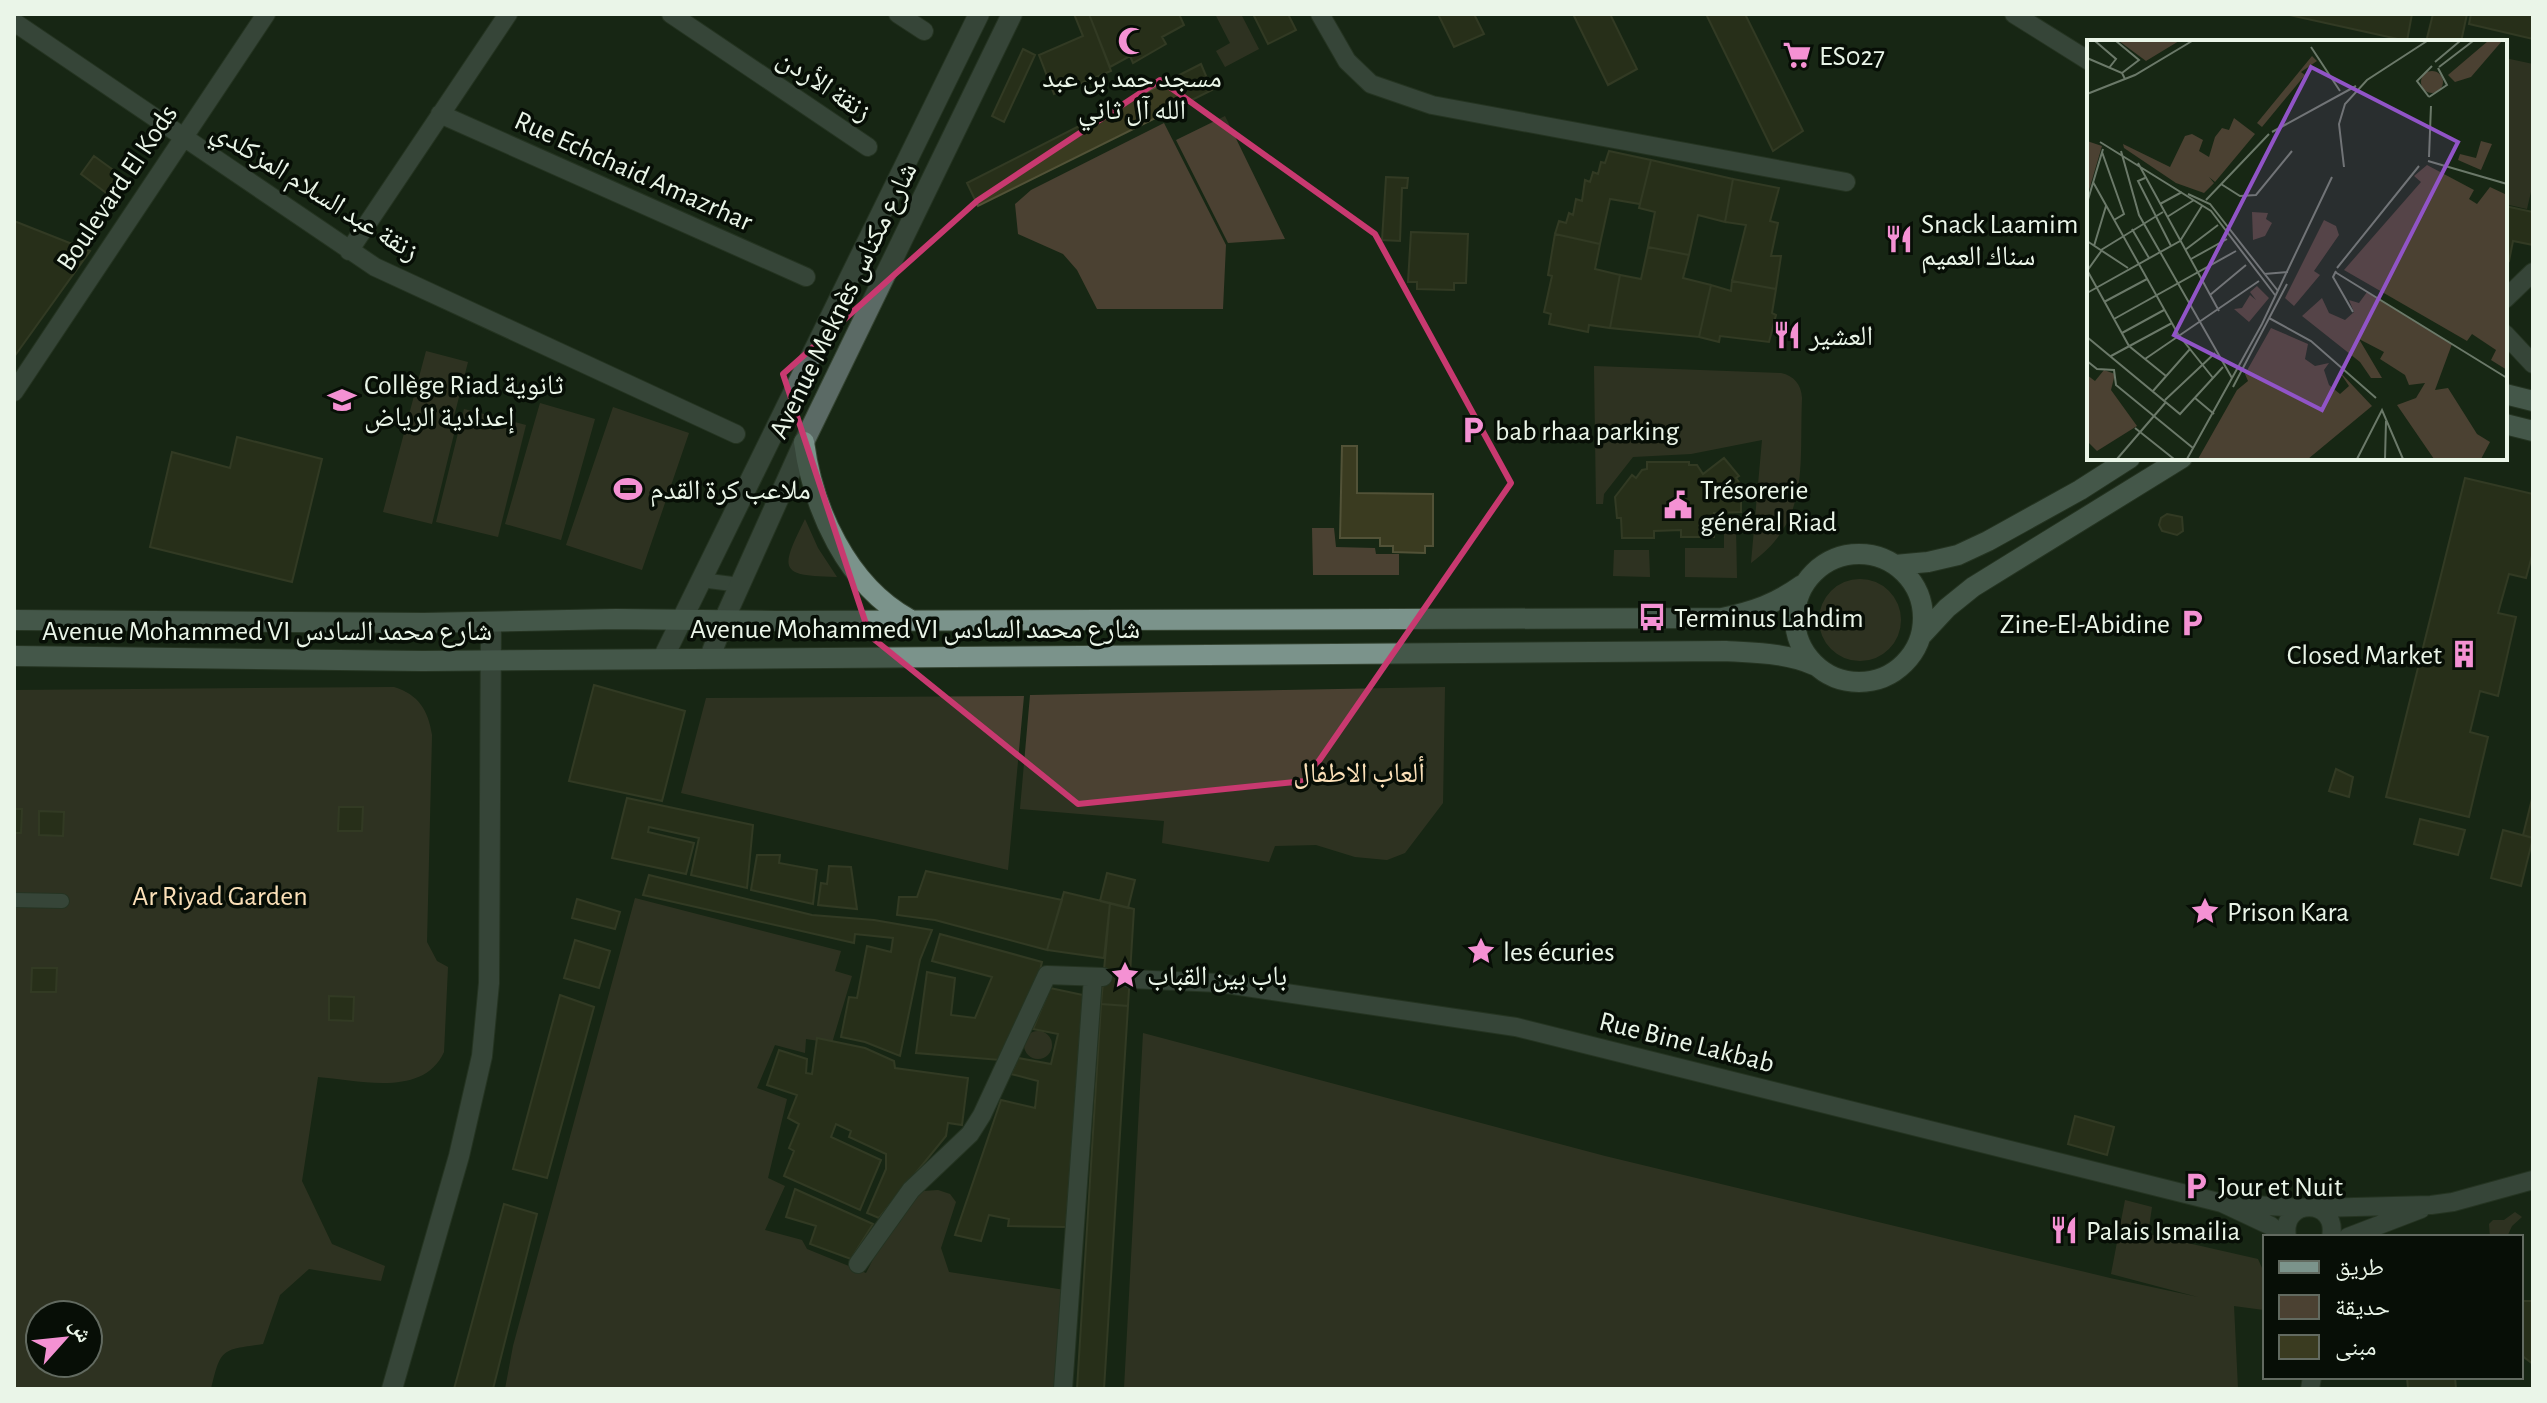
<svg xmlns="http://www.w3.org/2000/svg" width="2547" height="1403" viewBox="0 0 2547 1403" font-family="'Alegreya Sans','Noto Naskh Arabic',sans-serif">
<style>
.green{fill:#4b4132;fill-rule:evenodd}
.building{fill:#3a3b20;stroke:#525237;stroke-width:2}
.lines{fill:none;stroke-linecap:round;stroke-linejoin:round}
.pedestrian-casing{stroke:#354432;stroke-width:16}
.minor-casing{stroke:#354432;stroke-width:20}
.tertiary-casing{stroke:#354432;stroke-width:22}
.secondary-casing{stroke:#354432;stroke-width:22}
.pedestrian{stroke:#5b6a65;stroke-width:14}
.minor{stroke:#5b6a65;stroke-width:18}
.tertiary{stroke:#5b6a65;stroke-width:20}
.secondary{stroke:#7b938b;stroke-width:20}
.marked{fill:none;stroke:#c83970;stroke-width:6;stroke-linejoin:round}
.labels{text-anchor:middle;stroke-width:7;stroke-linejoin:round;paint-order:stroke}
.poi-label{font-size:28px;fill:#eaf5e8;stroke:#070e06;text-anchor:start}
.street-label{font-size:28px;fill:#eaf5e8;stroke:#070e06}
.park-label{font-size:28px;fill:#fbe0b8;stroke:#070e06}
.inset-road{fill:none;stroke:#6b7969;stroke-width:2}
.view{fill:#9154c7;fill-opacity:0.15;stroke:#9154c7;stroke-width:4}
.inset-edge{fill:none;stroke:#eaf5e8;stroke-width:4}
</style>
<rect width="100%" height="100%" fill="#172714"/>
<path class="green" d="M1215,14H1241L1259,49L1225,67L1216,51L1230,43Z
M2505,58L2533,64V183L2527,209L2505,204Z
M1225,116L1285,239L1228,243L1176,140Z
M1164,123L1226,245L1223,309H1097L1077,270L1063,254L1018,234L1015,204L1031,190Z
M426,351L468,362L450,432L454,434L432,524L383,512Z
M1594,366L1781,373C1794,376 1801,384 1802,398C1799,464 1811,520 1751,563L1762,440L1691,454L1633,457L1604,494L1603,504H1596Z
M540,403L595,419L561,540L505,524Z
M613,407L689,433L642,570L566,545Z
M464,409L526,425L498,537L436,522Z
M805,519L818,548L837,577C778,576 780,570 805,519Z
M1724,527H1736L1737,578L1685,577V548H1724Z
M1312,528H1334L1336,547L1375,548L1376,554H1399V575H1313Z
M1614,550H1649L1650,577L1613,576Z
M1819 620a41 41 0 1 1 82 0a41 41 0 1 1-82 0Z
M394,687C419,695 428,710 432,735L427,942L437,961L448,967L444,1052C423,1098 359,1080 318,1077L302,1181L332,1244L385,1266L381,1281L309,1269L280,1295L263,1344C221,1350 221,1348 211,1389H14V690ZM40,1315H88V1363H40Z
M1445,687L1443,803L1405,853L1387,860L1355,857L1316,845L1275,846L1269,862L1162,843L1164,821L1020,809L1030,695Z
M1024,696L1008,870L681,793L706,698Z
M635,898L841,951L835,971L852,976L832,1043L806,1039L805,1053L775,1045L757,1088L787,1099L768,1178L785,1186L765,1230L802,1240L807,1249L866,1273L884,1238L900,1222L914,1197L924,1191L938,1190L950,1194L956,1202L941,1248L949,1272L1065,1290L1054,1389H505L513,1346Z
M1024 1045a14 14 0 1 1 28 0a14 14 0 1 1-28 0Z
M1143,1033L1605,1156L2110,1278L2198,1297L2111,1274L2125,1200L2152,1207L2148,1234L2258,1259L2262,1268L2264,1310L2234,1306L2238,1389H1124Z
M2515,1212L2522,1217L2512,1226L2507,1237H2490L2489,1224L2493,1220H2504Z"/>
<path class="building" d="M1074,14H1089L1111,71L1054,94L1039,55L1083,36Z
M1089,14H1179L1184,25L1162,37L1166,44L1133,63L1130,56L1110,67Z
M1253,14H1288L1296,30L1268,44Z
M1438,14H1474L1484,34L1454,47Z
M1573,14H1610L1637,69L1608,85Z
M1706,14H1745L1803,131L1773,151Z
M2285,14H2412L2407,41Z
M2433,14H2467L2461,42H2426Z
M2471,14H2533V39L2469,24Z
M1023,49L1035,55L1004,122L992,116Z
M1201,64L1212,90L978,206L967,183Z
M1609,151L1651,160L1640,204L1610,199L1600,244L1555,234L1559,221L1566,223L1569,213L1573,215L1576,199L1582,201L1585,180L1590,182L1593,172L1598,174L1601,162L1605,163Z
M94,156L127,180L113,198L81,174Z
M1651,160L1733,179L1725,222L1698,215L1689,255L1648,247L1655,212L1639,208Z
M1386,177L1408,178L1407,188H1402L1400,241L1382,240Z
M1733,179L1779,188L1770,221L1778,223L1771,256H1781L1776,289L1732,281L1746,225L1725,222Z
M2505,206L2533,212V245L2513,241L2509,261L2505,260Z
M14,221L90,251L14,357Z
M1411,232L1468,234L1466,283H1454V290L1417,289V282H1408Z
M1555,234L1600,244L1595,269L1620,275L1610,328L1589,325L1588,332L1549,324L1551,314L1544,312L1552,276L1548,275Z
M1648,247L1689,255L1683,278L1711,285L1699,337L1610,328L1620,275L1641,279Z
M1732,281L1776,289L1772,313L1776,315L1769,342L1720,336L1719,342L1699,337L1711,285L1731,291Z
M237,437L322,459L292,582L150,547L172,452L230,468Z
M1342,446H1357V493L1433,494V546H1425V553L1393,552V546H1380V538H1340Z
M1724,458L1739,476L1736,478L1741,485V512L1714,513V537H1681V530L1654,531V538H1622L1621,518H1617L1615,497L1632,475L1636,478L1642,470L1647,469V462H1689V465H1697L1703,474Z
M2465,478L2533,494V552L2526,578L2509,574L2498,613L2516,617L2498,696L2480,691L2470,732L2488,737L2469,817L2386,797Z
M2167,514L2182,517L2183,531L2177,535L2162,531L2159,525L2161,518Z
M594,685L685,711L662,801L569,781Z
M2336,769L2353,777L2349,797L2329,791Z
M2533,795V838L2523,835Z
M627,798L753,825L747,888L691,875L699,838L649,827L648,832L694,843L686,874L612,858Z
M339,807H363L362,831H338Z
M14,809H22L21,833H14Z
M39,811L64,812L63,836L39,835Z
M2420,819L2465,830L2458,855L2414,844Z
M2503,830L2533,838L2521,886L2491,878Z
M757,855H780L779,863L817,870L813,904L751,890Z
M829,866L851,867L857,909L818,905L821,883L827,884Z
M926,871L1062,900L1047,950L935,920L897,915L899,897H917Z
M1107,873L1135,880L1128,908L1100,901Z
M649,875L812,915L874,920L932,930L920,960L900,1056L865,1042L841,1037L849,997L857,998L867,946L891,952L893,938L855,934L854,943L643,895Z
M1064,892L1110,903L1104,958L1047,950Z
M577,899L620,912L615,929L572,918Z
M1110,903L1134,909L1128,1006L1101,1004Z
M940,934L1042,962L1036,988L1000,1060L916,1053L927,972L955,978L951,1015L975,1018L992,977L932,961Z
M575,940L610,951L599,988L564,978Z
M32,968H57L56,992H31Z
M1050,988L1083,995L1066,1227L1008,1226L1009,1219L989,1215L981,1241L955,1235L1001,1100L1035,1108L1038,1081L1011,1074L1018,1058L1051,1064L1058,1034L1033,1029Z
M560,995L594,1007L547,1178L513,1169Z
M329,996L354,997L353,1021L329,1020Z
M1101,1004L1128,1006L1104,1389H1077Z
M817,1038L865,1048L894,1061L895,1068L968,1078L962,1125L948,1123L946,1136L879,1218L867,1213L886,1169V1154L849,1137L851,1131L836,1124L831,1137L881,1160L860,1210L784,1176L794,1151L789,1148L799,1124L788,1118L797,1095L767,1085L779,1050L807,1059L806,1073L812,1074Z
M2075,1116L2114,1127L2107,1155L2068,1144Z
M795,1189L873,1224L851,1259L810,1244L816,1226L786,1217Z
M504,1204L537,1214L493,1389H454Z
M2521,1301H2533V1364L2521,1355Z
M2407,1377H2455L2456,1389H2408Z"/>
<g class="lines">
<defs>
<path id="pedestrian" d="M701,580L740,585
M14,900L62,901"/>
<path id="minor" d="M671,14L868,147
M898,14L924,31
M1320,14L1347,61L1371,84L1432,105L1846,182
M2014,14L2089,61
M14,22L375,267L736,434
M440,114L806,277
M349,251L508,14
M2505,299L2533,272
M2505,334L2533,364
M14,392L266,14
M1130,979L1219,983L1516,1027L2222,1203
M2317,1208L2431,1205L2453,1202L2533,1180
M2285,1237L2271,1226L2222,1203L2302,1208
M2287,1237C2280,1197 2339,1198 2331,1237
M2348,1237L2421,1209
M858,1264L911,1190L970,1134L982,1115L1047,975L1103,977
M1063,1389L1093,977
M2310,1389L2312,1377"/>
<path id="tertiary" d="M710,657L724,620L804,442L1012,14
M663,658L979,14
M392,1389L459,1156L482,1056L489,983L491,622"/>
<path id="secondary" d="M2505,394L2533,401
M2505,424L2533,431
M804,442C813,509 847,585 909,619
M1795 618a64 64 0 1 1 128 0a64 64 0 1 1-128 0Z
M1895,565L1928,562L1958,555L1988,541L2080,490L2130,458
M14,620L424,623L616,619L775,621L1722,618C1755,611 1775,604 1802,585
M1921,636L1947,608L1973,587L2182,458
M14,656L423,661L1726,651C1757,653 1787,653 1814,665"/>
</defs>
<use href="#pedestrian" class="pedestrian-casing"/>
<use href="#minor" class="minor-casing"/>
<use href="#tertiary" class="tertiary-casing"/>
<use href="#secondary" class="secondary-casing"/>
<use href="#pedestrian" class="pedestrian"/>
<use href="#minor" class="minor"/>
<use href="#tertiary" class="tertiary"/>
<use href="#secondary" class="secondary"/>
</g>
<path d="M0 0H2547V1403H0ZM1160,80L1375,234L1511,483L1305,781L1078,804L870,636L783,374L977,201Z" fill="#172714" fill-opacity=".55" fill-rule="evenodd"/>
<path class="marked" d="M1160,80L1375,234L1511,483L1305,781L1078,804L870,636L783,374L977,201Z"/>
<defs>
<symbol id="mosque-bare" viewBox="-9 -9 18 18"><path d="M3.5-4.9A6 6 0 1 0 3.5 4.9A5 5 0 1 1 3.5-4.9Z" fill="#f491d3" stroke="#070e06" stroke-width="2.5" paint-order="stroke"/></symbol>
<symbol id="supermarket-bare" viewBox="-9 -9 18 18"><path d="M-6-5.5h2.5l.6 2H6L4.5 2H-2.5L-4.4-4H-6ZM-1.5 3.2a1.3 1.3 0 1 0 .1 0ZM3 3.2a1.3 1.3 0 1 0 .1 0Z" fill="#f491d3" stroke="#070e06" stroke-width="2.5" paint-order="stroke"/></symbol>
<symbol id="restaurant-bare" viewBox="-9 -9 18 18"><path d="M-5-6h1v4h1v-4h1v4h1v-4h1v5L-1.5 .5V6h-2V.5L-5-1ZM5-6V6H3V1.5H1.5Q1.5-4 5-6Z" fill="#f491d3" stroke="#070e06" stroke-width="2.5" paint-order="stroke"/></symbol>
<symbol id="university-bare" viewBox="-9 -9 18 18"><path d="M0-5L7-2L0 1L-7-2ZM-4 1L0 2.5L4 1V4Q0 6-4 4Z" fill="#f491d3" stroke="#070e06" stroke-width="2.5" paint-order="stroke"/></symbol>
<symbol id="parking-bare" viewBox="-9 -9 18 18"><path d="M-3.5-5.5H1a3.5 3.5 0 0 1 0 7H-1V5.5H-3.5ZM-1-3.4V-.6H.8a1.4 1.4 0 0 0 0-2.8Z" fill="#f491d3" stroke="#070e06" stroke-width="2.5" paint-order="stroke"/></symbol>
<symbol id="stadium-bare" viewBox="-9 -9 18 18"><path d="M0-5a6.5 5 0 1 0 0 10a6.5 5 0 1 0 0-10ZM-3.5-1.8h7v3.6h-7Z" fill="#f491d3" stroke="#070e06" stroke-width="2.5" paint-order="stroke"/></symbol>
<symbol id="civic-bare" viewBox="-9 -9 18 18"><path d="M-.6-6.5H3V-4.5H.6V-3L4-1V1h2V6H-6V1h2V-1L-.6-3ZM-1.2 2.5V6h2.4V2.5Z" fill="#f491d3" stroke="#070e06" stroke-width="2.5" paint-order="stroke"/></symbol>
<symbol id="bus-bare" viewBox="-9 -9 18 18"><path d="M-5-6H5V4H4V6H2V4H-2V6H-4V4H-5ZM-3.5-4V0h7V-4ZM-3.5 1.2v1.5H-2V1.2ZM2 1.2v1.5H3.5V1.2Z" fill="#f491d3" stroke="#070e06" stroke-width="2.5" paint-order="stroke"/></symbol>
<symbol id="building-bare" viewBox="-9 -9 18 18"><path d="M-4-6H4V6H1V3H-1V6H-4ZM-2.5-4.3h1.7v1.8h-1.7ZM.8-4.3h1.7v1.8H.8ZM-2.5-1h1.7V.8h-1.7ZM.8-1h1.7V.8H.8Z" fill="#f491d3" stroke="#070e06" stroke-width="2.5" paint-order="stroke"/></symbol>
<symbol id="sight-bare" viewBox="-9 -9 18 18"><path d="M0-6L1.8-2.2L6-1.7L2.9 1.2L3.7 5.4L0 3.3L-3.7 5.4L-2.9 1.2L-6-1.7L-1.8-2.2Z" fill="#f491d3" stroke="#070e06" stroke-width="2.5" paint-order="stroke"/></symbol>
</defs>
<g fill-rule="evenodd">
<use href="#mosque-bare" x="1112" y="21" width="40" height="40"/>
<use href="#supermarket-bare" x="1777" y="35" width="40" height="40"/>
<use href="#restaurant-bare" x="1879" y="219" width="40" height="40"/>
<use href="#restaurant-bare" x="1767" y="315" width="40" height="40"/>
<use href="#university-bare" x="322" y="380" width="40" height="40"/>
<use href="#parking-bare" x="1453" y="410" width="40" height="40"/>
<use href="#stadium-bare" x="608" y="469" width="40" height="40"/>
<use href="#civic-bare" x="1658" y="485" width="40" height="40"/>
<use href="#bus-bare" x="1632" y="597" width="40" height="40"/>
<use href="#parking-bare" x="2172" y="603" width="40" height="40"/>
<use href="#building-bare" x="2444" y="634" width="40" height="40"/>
<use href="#sight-bare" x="2185" y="891" width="40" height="40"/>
<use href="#sight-bare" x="1461" y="931" width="40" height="40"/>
<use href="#sight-bare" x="1105" y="955" width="40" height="40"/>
<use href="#parking-bare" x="2176" y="1166" width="40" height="40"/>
<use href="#restaurant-bare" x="2044" y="1210" width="40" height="40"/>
</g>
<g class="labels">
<g class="poi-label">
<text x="1819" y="65">ES027</text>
<text x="1132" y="87" text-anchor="middle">مسجد حمد بن عبد<tspan x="1132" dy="32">الله آل ثاني</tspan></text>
<text x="1921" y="233">Snack Laamim<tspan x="1921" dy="32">سناك العميم</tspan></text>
<text x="1809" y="345">العشير</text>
<text x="364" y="394">Collège Riad ثانوية<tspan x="364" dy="32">إعدادية الرياض</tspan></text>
<text x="1495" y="440">bab rhaa parking</text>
<text x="650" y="499">ملاعب كرة القدم</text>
<text x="1700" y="499">Trésorerie<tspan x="1700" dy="32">général Riad</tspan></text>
<text x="1674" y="627">Terminus Lahdim</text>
<text x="2170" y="633" text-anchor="end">Zine-El-Abidine</text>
<text x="2442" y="664" text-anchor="end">Closed Market</text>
<text x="2227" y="921">Prison Kara</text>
<text x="1503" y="961">les écuries</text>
<text x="1147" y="985">باب بين القباب</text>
<text x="2218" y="1196">Jour et Nuit</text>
<text x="2086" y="1240">Palais Ismailia</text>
</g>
<g class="street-label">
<text transform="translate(825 84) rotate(34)" y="10">زنقة الأردن</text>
<text transform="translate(634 170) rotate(24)" y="10">Rue Echchaid Amazrhar</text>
<text transform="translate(116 187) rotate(-56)" y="10">Boulevard El Kods</text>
<text transform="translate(316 190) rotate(32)" y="10">زنقة عبد السلام المزكلدي</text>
<text transform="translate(842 300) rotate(-64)" y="10">Avenue Meknès شارع مكناس</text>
<text x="915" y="638">Avenue Mohammed VI شارع محمد السادس</text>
<text x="267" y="640">Avenue Mohammed VI شارع محمد السادس</text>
<text transform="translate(1687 1041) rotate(14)" y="10">Rue Bine Lakbab</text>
</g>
<g class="park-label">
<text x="1359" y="782">ألعاب الاطفال</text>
<text x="220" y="905">Ar Riyad Garden</text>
</g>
</g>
<g transform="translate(2087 40)">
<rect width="420" height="420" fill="#172714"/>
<path d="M32,1H92L59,21ZM401,1H415L384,37L368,42L361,35ZM225,16L230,21L214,32L218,35L175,87L170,83ZM334 42a11 11 0 1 1 22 0a11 11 0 1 1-22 0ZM147,78L168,94L128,142L122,137L127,143L117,153L89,143L37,108L36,104L83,127L98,96L105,94L116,100L112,111L122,117L128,97L135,88L142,90ZM0,101L15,106L0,157L1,145ZM394,101L405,104L394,130L371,120L373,114L389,118ZM340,125L387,150L382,159L390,164L403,147L420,155V330L404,320L409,310L385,294L380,301L257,230L334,142L327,136ZM165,172L181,173L179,179L185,183L178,196L166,200ZM237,180L249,186L252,195L227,231L233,235L207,266L198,258ZM170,246L182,258L162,282L147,269L155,268L163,255L169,260L163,252ZM280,252L365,304L348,350L361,348L390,394L403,402L394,419H347L310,365L329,358L338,343L322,345L318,335L293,319L297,312L272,299L295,338H284L273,322L215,276L235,258L242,273L258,280L267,272L262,260L272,263ZM184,288L221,304L218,319L228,326L242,323L237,330L242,345L253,354L262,346L252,331L285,366L221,419H111L150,350L161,341L158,334ZM17,330L28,334L24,350L50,386L10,411L0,401V335L8,341Z" fill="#4b4132"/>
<path class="inset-road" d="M8,1L29,19L22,28M29,1L52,20L35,33M224,7L253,51M0,18L35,33L38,39M348,22L373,1M352,27L386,1M0,54L48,35L105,1M342,57L330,41L345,26M342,57L360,45L351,28M185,92L269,46M13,102L124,171L188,255M34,111L52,175L145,338M15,112L37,174L27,180M342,117L344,66M341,121L420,144M51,123L132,271M257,127L252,84L258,64L280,40L340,1M58,138L51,141L84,206M6,142L91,294L126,338M134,144L153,156L169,155L205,111M101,154L123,164L191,251M119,160L182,94M0,163L16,109M73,164L95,152M80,177L107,160M45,189L62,218M0,201L41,228M7,206L19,166M14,210L76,172M98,210L131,185M104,219L140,199M250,228L332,126M0,230L42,306L79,336M0,231L15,210M249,231L246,237L266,272M248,232L420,338M177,234L201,232M0,253L93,201L115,166M123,255L159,225M17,262L60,239M182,278L224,301L289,358M27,279L149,211M35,293L77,270M0,297L93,374L136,327M24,316L85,283M58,319L172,241M0,321L10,329L27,330L29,345L106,408M146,347L200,244M66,351L103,309M108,358L127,374M78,360L128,313M48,388L87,419M30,419L79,362M100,419L175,284L245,137M270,419L295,370L316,419M298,419L299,381"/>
<path class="view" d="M224,27L371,102L235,370L87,295Z"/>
<rect width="420" height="420" class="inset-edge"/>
</g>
<rect width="2547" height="1403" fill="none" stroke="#eaf5e8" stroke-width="32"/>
<rect x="2263" y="1235" width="260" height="144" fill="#070e06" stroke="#626a60" stroke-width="2"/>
<rect x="2279" y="1261" width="40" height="12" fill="#7b938b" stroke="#626a60" stroke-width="2"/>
<text x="2335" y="1275" font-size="24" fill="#eaf5e8">طريق</text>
<rect x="2279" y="1295" width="40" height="24" fill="#4b4132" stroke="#626a60" stroke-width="2"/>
<text x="2335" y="1315" font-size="24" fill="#eaf5e8">حديقة</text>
<rect x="2279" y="1335" width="40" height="24" fill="#3a3b20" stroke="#626a60" stroke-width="2"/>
<text x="2335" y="1355" font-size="24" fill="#eaf5e8">مبنى</text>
<g transform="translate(64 1339) rotate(63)"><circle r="38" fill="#070e06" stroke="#626a60" stroke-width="2"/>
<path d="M0-6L14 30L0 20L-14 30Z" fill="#f491d3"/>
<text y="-12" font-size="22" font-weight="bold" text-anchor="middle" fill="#eaf5e8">ش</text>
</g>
</svg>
